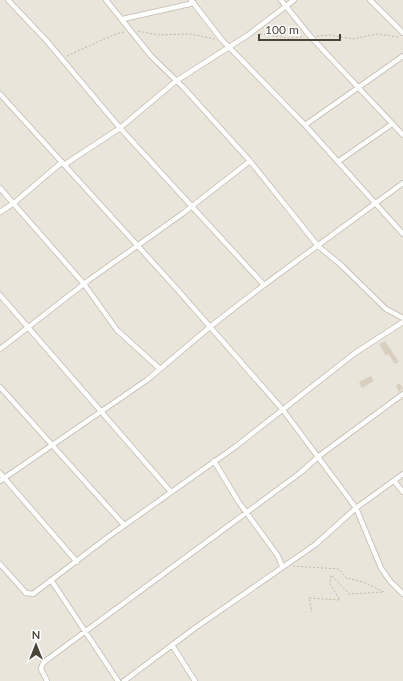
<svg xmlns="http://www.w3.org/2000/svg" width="403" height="681" viewBox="0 0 403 681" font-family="Lato,sans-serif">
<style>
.residential{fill:#eae5da}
.building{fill:#d8cfc1}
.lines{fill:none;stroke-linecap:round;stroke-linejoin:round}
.street-casing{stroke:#c2bbae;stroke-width:6}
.path{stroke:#c4b79f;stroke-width:1;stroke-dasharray:2 2;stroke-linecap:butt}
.street{stroke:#fff;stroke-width:4.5}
</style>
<rect width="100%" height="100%" fill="#f6f3ec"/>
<path class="residential" d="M0,0H403V681H0Z"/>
<path class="building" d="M385,341L399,362L395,364L388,354L386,356L379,344Z
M371,376L374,381L362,388L359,382Z
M399,383L403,388L399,392L396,386Z"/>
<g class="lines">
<defs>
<path id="street" d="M8,0L46,40L120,128L264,285
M106,0L151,56L184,88L250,161L318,246L341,265L386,309L403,318
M191,0L222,40L305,125L403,234
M281,0L310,36L403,135
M370,0L403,33
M123,19L194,3
M0,94L176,288L283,410L356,508L381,568L390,581L403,594
M305,125L403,56
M339,161L392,124
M64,165L120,128L176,81L248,35L294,0
M0,188L84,284L117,330L160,369
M0,212L14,203L62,162
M0,295L171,492
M0,349L89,280L182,214L250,161
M0,387L124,525
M214,461L238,501L278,556L282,566
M0,473L77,562
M0,481L147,380L211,326L264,285L403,183
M394,481L403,492
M0,564L26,593L33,594L112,534L235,447L355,353L403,322
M51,580L118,681
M172,645L195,681
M47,681L41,669L43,663L48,659L300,473L319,456L403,394
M124,681L195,628L316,544L356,508L403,474"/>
</defs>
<use href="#street" class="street-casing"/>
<path class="path" d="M138,31L158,35L190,34L215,39
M260,34L288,38L304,37
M317,36L330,35L353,39L376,34L399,37
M67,56L113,35L124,32
M293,566L339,569L346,578L363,582L384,592L349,594L331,575L330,584L340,600L309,598L312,612"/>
<use href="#street" class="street"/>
</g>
<g transform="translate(36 645)" stroke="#ffffff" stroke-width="3" paint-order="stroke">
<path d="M0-3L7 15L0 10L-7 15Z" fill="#4b4439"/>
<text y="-6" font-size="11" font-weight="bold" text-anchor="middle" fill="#4b4439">N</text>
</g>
<path d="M259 34v6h81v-6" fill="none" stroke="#4b4439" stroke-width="2"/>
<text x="265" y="34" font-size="12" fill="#4b4439" stroke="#ffffff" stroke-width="3" paint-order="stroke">100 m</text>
</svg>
